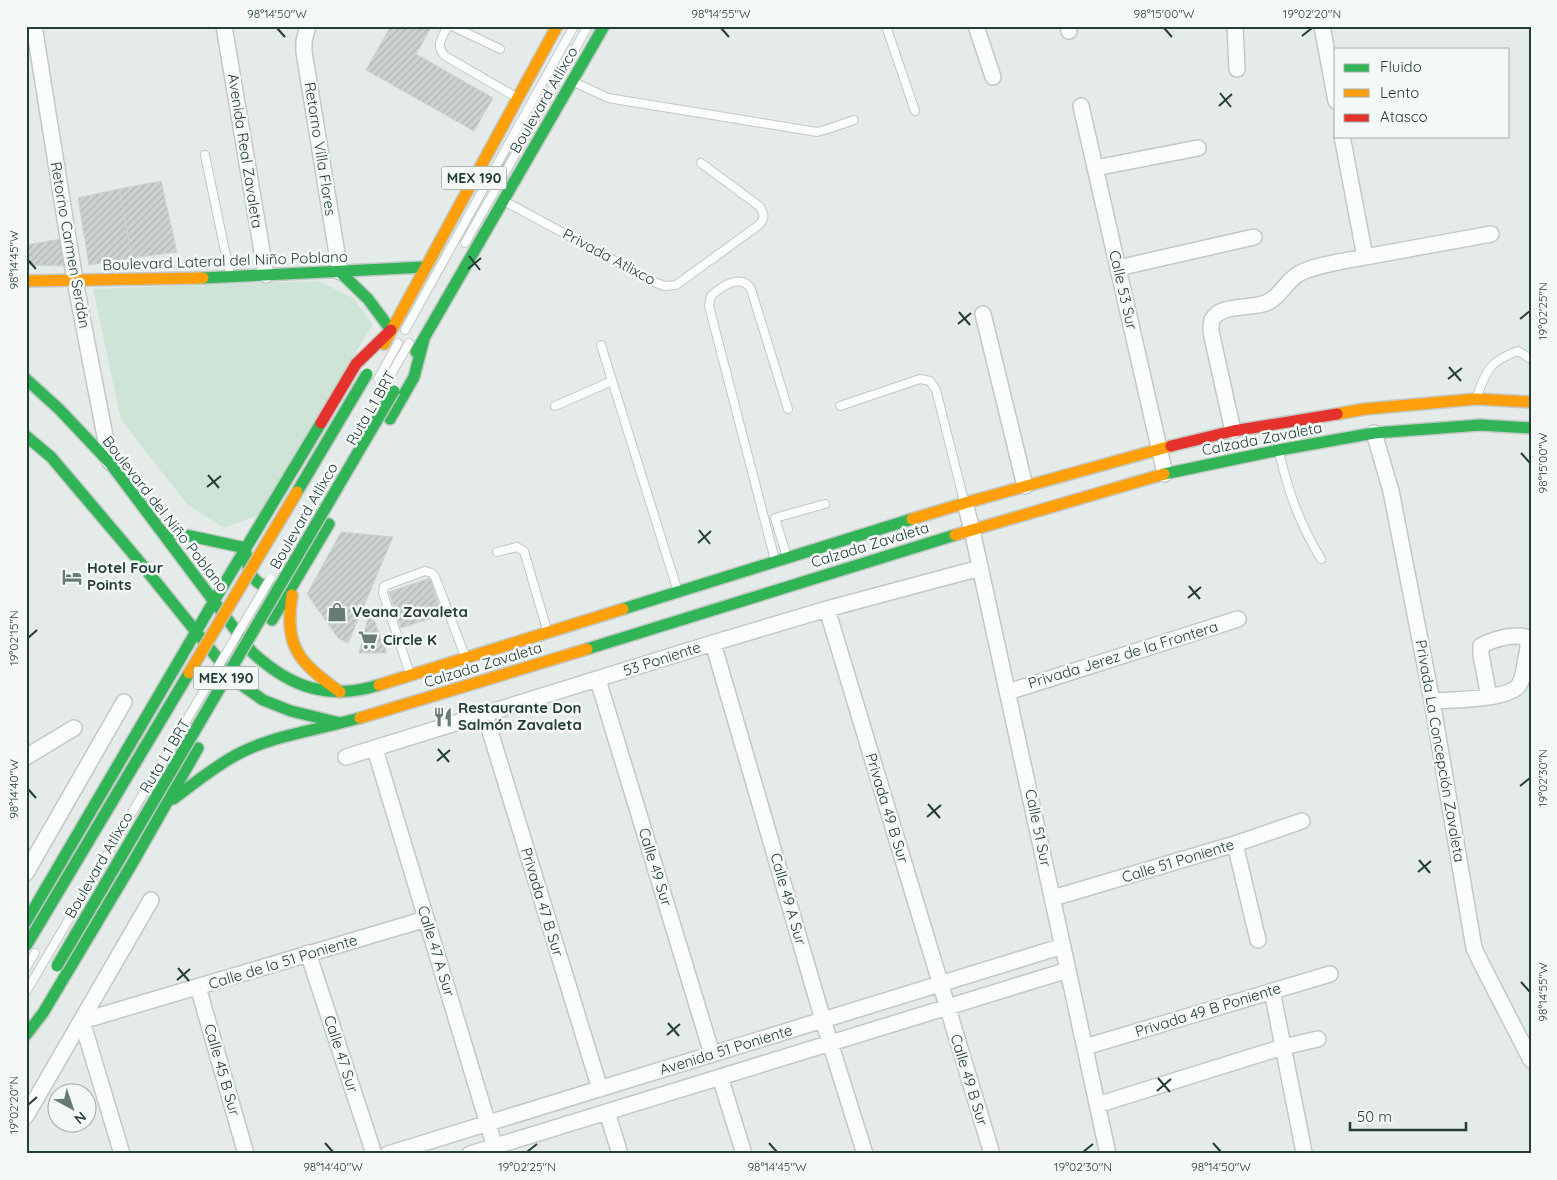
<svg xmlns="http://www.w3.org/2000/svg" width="1557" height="1180" viewBox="0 0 1557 1180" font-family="Quicksand,sans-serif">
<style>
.park{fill:#cee4d6}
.building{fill:url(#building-hatch);stroke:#ced3d1}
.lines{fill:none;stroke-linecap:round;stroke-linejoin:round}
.lane-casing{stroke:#c2c8c6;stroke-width:10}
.street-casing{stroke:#c2c8c6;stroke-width:18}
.fast-casing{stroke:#c1c8c6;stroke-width:14}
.slow-casing{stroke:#c1c8c6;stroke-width:14}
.jam-casing{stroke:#c1c8c6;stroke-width:14}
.lane{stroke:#fbfcfc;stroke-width:8}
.street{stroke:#fbfcfc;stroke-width:15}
.fast{stroke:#30b455;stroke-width:11}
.slow{stroke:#ff9f0a;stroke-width:11}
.jam{stroke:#e5322d;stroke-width:11}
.lane-bridge-casing{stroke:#c2c8c6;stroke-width:10;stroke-linecap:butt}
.fast-bridge-casing{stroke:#bdc6c4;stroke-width:14;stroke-linecap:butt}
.slow-bridge-casing{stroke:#bdc6c4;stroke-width:14;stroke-linecap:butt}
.lane-bridge{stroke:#fbfcfc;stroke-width:8}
.fast-bridge{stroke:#30b455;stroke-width:11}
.slow-bridge{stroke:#ff9f0a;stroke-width:11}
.ticks{fill:none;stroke:#233e39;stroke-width:2}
.labels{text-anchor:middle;stroke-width:5;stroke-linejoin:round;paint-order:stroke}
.shield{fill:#f4f9f7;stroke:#627672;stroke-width:1}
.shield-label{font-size:14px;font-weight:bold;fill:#233e39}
.street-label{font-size:15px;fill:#233e39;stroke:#f4f9f7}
.poi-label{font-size:15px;font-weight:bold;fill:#233e39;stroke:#f4f9f7;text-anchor:start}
.neatline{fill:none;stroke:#233e39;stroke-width:2}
.ticks-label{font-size:12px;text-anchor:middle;fill:#233e39}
</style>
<defs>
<pattern id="building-hatch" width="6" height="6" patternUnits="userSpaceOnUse" patternTransform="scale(1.25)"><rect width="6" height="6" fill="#ccd2d0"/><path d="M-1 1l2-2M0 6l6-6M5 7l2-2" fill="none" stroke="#afb5b3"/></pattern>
</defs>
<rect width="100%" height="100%" fill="#e5ebe8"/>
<path class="park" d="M318,281L353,298L373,324L258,515L224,528L188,505L121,420L93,289Z"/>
<path class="building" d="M391,26H432L416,54L493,98L474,131L366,70Z
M518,129L526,133L499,181L491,176Z
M161,181L177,252L132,258L119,189Z
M119,189L132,258L89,265L78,198Z
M61,239L64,266L26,265V245Z
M341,532L393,537L348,643L338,638L307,594Z
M430,578L442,615L401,628L389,592Z
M370,610L387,653H359Z"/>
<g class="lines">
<defs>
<path id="lane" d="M448,26C442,37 435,46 445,56L516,97
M452,26L500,49
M886,26L915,111
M574,82L608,98L817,132L828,129L854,120
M205,155L230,275
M506,202L654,282L664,286L676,285L759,225C765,218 765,214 759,206L701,163
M465,243L588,26
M405,330L574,26
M601,345L678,592
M378,379L398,343
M385,385L409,343
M1477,396C1487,369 1490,361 1518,351L1531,359
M555,406L612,381
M840,406L920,379L930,381L936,390L964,501
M1279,452C1289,494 1299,522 1321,559
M497,552L517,547L524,551L547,630
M787,557L775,518L825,504
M775,560L709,306L711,296C722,286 741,273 751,289L788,409
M410,674L383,593L384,586L425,571L432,573L435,577L465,656
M26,968L35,953
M26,992L46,958"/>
<path id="street" d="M34,26L75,281L110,462
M224,26L266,275
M308,26L304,41V52L340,272
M976,26L993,77
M1068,26L1069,31
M1235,26L1237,69
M1322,26L1336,101
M1081,106L1165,474
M1095,168L1198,148
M1365,257L1491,234
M1118,268L1254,237
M983,314L1025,486
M1233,431L1211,332C1211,329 1211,323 1212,320C1219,304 1251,309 1266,303C1279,298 1285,283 1297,275C1312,265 1347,261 1365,257L1342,136
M1374,433L1391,491L1432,701L1474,948L1481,963L1531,1060
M965,503L972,530L1108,1154
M827,609L992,1154
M713,643L823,1020L865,1154
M598,680L712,1054
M1008,692L1238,619
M1432,701C1450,700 1509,700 1519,685C1523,679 1524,670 1525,663C1527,653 1530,646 1526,637C1512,634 1493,639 1481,646V655L1489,697
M485,715L600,1089
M375,749L497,1154
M26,757L74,728
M346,757L713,643L827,609L980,568
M1235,844L1258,940
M26,873L124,702
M1053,898L1235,844L1302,821
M308,953L374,1154
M198,987L246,1154
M1272,991L1304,1152
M1085,1047L1330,974
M720,1077L744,1154
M1097,1105L1283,1047L1318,1039
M607,1112L620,1154
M26,1116L151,900
M122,1154L82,1021L426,919
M388,1154L1063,946
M470,1154L1068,970"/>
<path id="fast" d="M340,272L368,299L391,330
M203,278L425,267
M416,352L604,26
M26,379L59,409L110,463L252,652C290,687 328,701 379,685
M390,419L414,377L424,339
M26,436L51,457L134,555L236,681L263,700L291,711L340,723L360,718
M1164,474L1279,450L1374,433L1480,425L1531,428
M162,532L190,536L246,548
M246,553C248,584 264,592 293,585
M623,609L912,519
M272,620L329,524
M587,649L955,535
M173,799C195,783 216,765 240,753C271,737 307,732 340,723
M26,922L214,601L321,423
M26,1035L43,1013L132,864L198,748"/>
<path id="slow" d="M26,281L203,278
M384,344L557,26
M1337,414L1365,409L1476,399L1531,402
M912,519L965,503L1171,446
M955,535L1164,474
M292,595C284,648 299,662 340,692
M379,685L623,609
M360,718L587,649"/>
<path id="jam" d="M321,423L356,364L391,330
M1171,446L1233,431L1337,414"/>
</defs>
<use href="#lane" class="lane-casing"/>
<use href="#street" class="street-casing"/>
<use href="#fast" class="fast-casing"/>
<use href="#slow" class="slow-casing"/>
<use href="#jam" class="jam-casing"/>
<use href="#lane" class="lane"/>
<use href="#street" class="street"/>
<use href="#fast" class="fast"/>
<use href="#slow" class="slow"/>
<use href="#jam" class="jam"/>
<defs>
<path id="lane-bridge" d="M46,958L270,579"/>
<path id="fast-bridge" d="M297,492L367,374
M26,946L189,673
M57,966L394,391"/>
<path id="slow-bridge" d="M189,673L297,492"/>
</defs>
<use href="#lane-bridge" class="lane-bridge-casing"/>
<use href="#fast-bridge" class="fast-bridge-casing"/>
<use href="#slow-bridge" class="slow-bridge-casing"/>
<use href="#lane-bridge" class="lane-bridge"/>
<use href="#fast-bridge" class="fast-bridge"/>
<use href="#slow-bridge" class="slow-bridge"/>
</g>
<path class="ticks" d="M277,28L285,37M721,28L729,37M1164,28L1172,37M1302,36L1312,28M1220,93L1231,107M1219,106L1232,94M469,256L480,270M28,260L36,269M468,269L481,258M959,312L970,325M1520,319L1530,311M958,324L971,313M1449,367L1461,381M1448,379L1462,368M1521,453L1530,463M208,475L219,488M207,487L221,476M699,530L710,544M698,543L711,531M1189,586L1200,599M1188,598L1201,587M28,638L37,630M438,749L449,762M437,761L450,750M1520,786L1530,778M28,789L36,798M928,804L940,818M927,817L941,805M1419,860L1430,873M1418,872L1431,861M178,968L189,981M177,980L190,969M1521,982L1530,992M668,1023L679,1036M667,1035L680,1024M1158,1078L1170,1092M1157,1091L1171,1079M28,1105L37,1097M325,1143L333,1152M769,1143L777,1152M1213,1143L1221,1152M527,1152L537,1144M1083,1152L1093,1144"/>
<defs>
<symbol id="hotel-bare" viewBox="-9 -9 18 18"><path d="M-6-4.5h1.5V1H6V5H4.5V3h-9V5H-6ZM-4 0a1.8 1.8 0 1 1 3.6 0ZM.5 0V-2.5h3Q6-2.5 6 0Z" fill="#677b76" stroke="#f4f9f7" stroke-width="2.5" paint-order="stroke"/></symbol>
<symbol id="shop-bare" viewBox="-9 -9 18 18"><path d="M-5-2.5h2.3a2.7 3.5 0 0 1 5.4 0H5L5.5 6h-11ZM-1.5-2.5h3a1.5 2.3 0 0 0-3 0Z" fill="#677b76" stroke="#f4f9f7" stroke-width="2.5" paint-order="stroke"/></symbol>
<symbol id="supermarket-bare" viewBox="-9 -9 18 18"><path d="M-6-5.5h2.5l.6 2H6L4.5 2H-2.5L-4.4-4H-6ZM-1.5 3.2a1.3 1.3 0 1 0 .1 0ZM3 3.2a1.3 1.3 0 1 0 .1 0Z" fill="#677b76" stroke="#f4f9f7" stroke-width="2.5" paint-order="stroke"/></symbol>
<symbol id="restaurant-bare" viewBox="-9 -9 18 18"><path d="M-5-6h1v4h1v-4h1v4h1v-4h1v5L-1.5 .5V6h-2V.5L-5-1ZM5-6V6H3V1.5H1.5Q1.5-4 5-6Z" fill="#677b76" stroke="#f4f9f7" stroke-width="2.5" paint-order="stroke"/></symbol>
</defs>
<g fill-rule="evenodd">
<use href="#hotel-bare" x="58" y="563" width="28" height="28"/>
<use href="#shop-bare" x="323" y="598" width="28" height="28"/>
<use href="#supermarket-bare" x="354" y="626" width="28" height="28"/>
<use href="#restaurant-bare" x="429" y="703" width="28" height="28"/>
</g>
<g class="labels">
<g class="shield">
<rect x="441.5" y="166.5" width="65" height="23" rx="4"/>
<rect x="193.5" y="666.5" width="65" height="23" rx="4"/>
</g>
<g class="shield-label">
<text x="474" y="183">MEX 190</text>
<text x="226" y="683">MEX 190</text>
</g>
<g class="street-label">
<text transform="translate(544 100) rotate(-60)" y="5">Boulevard Atlixco</text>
<text transform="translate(320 149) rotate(81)" y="5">Retorno Villa Flores</text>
<text transform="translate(245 151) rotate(81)" y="5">Avenida Real Zavaleta</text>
<text transform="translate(70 245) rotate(80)" y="5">Retorno Carmen Serdán</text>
<text transform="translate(609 257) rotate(28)" y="5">Privada Atlixco</text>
<text transform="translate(225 261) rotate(-2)" y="5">Boulevard Lateral del Niño Poblano</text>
<text transform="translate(1123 290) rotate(77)" y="5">Calle 53 Sur</text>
<text transform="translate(371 408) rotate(-60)" y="5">Ruta L1 BRT</text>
<text transform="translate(1262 439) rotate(-11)" y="5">Calzada Zavaleta</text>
<text transform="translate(165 514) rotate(52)" y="5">Boulevard del Niño Poblano</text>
<text transform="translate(304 516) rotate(-60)" y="5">Boulevard Atlixco</text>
<text transform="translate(870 545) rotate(-17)" y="5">Calzada Zavaleta</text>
<text transform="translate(1123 655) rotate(-17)" y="5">Privada Jerez de la Frontera</text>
<text transform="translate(662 659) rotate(-18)" y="5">53 Poniente</text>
<text transform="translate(483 665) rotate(-17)" y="5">Calzada Zavaleta</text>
<text transform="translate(1440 751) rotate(80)" y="5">Privada La Concepción Zavaleta</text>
<text transform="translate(165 756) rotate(-59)" y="5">Ruta L1 BRT</text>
<text transform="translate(887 808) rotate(73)" y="5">Privada 49 B Sur</text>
<text transform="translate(1038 828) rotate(78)" y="5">Calle 51 Sur</text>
<text transform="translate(1178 861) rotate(-17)" y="5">Calle 51 Poniente</text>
<text transform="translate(99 865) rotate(-60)" y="5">Boulevard Atlixco</text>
<text transform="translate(655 867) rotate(73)" y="5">Calle 49 Sur</text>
<text transform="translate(788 899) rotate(74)" y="5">Calle 49 A Sur</text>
<text transform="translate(542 902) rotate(73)" y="5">Privada 47 B Sur</text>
<text transform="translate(436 951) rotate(73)" y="5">Calle 47 A Sur</text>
<text transform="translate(283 962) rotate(-17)" y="5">Calle de la 51 Poniente</text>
<text transform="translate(1208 1010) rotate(-17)" y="5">Privada 49 B Poniente</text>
<text transform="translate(726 1050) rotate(-17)" y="5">Avenida 51 Poniente</text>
<text transform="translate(341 1054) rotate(72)" y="5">Calle 47 Sur</text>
<text transform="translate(222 1070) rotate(74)" y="5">Calle 45 B Sur</text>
<text transform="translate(969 1080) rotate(73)" y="5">Calle 49 B Sur</text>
</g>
<g class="poi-label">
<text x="87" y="573">Hotel Four<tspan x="87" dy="17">Points</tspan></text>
<text x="352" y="617">Veana Zavaleta</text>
<text x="383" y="645">Circle K</text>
<text x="458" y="713">Restaurante Don<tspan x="458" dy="17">Salmón Zavaleta</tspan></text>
</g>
</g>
<rect width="1557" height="1180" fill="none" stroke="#f4f9f7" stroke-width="55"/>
<rect x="1334" y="48" width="175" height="90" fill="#f4f9f7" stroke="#a0aeab"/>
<rect x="1344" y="64" width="25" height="8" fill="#30b455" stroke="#a0aeab"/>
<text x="1380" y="72" font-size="15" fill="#233e39">Fluido</text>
<rect x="1344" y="89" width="25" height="8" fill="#ff9f0a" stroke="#a0aeab"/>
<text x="1380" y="98" font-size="15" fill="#233e39">Lento</text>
<rect x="1344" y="114" width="25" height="8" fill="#e5322d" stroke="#a0aeab"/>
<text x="1380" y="122" font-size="15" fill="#233e39">Atasco</text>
<g transform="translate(72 1108) rotate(140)"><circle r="24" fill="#f4f9f7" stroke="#a0aeab"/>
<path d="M0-4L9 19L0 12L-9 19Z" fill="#677b76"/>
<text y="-8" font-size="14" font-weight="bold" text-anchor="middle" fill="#233e39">N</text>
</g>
<path d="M1350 1122v8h116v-8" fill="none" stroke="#233e39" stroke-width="2.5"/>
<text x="1357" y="1122" font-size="15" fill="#233e39" stroke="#f4f9f7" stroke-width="4" paint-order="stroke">50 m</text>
<rect x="28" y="28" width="1502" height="1124" class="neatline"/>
<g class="ticks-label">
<text x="277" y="18">98°14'50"W</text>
<text x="721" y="18">98°14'55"W</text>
<text x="1164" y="18">98°15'00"W</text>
<text x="1312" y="18">19°02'20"N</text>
<text transform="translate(14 260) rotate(-90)" y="4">98°14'45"W</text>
<text transform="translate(1543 311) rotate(-90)" y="4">19°02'25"N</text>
<text transform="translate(1543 463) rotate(-90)" y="4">98°15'00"W</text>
<text transform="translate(14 638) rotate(-90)" y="4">19°02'15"N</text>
<text transform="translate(1543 778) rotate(-90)" y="4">19°02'30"N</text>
<text transform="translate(14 789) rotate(-90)" y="4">98°14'40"W</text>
<text transform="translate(1543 992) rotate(-90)" y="4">98°14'55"W</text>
<text transform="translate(14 1105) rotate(-90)" y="4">19°02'20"N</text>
<text x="333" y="1171">98°14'40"W</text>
<text x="527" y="1171">19°02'25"N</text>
<text x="777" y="1171">98°14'45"W</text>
<text x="1083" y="1171">19°02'30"N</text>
<text x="1221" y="1171">98°14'50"W</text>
</g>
</svg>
